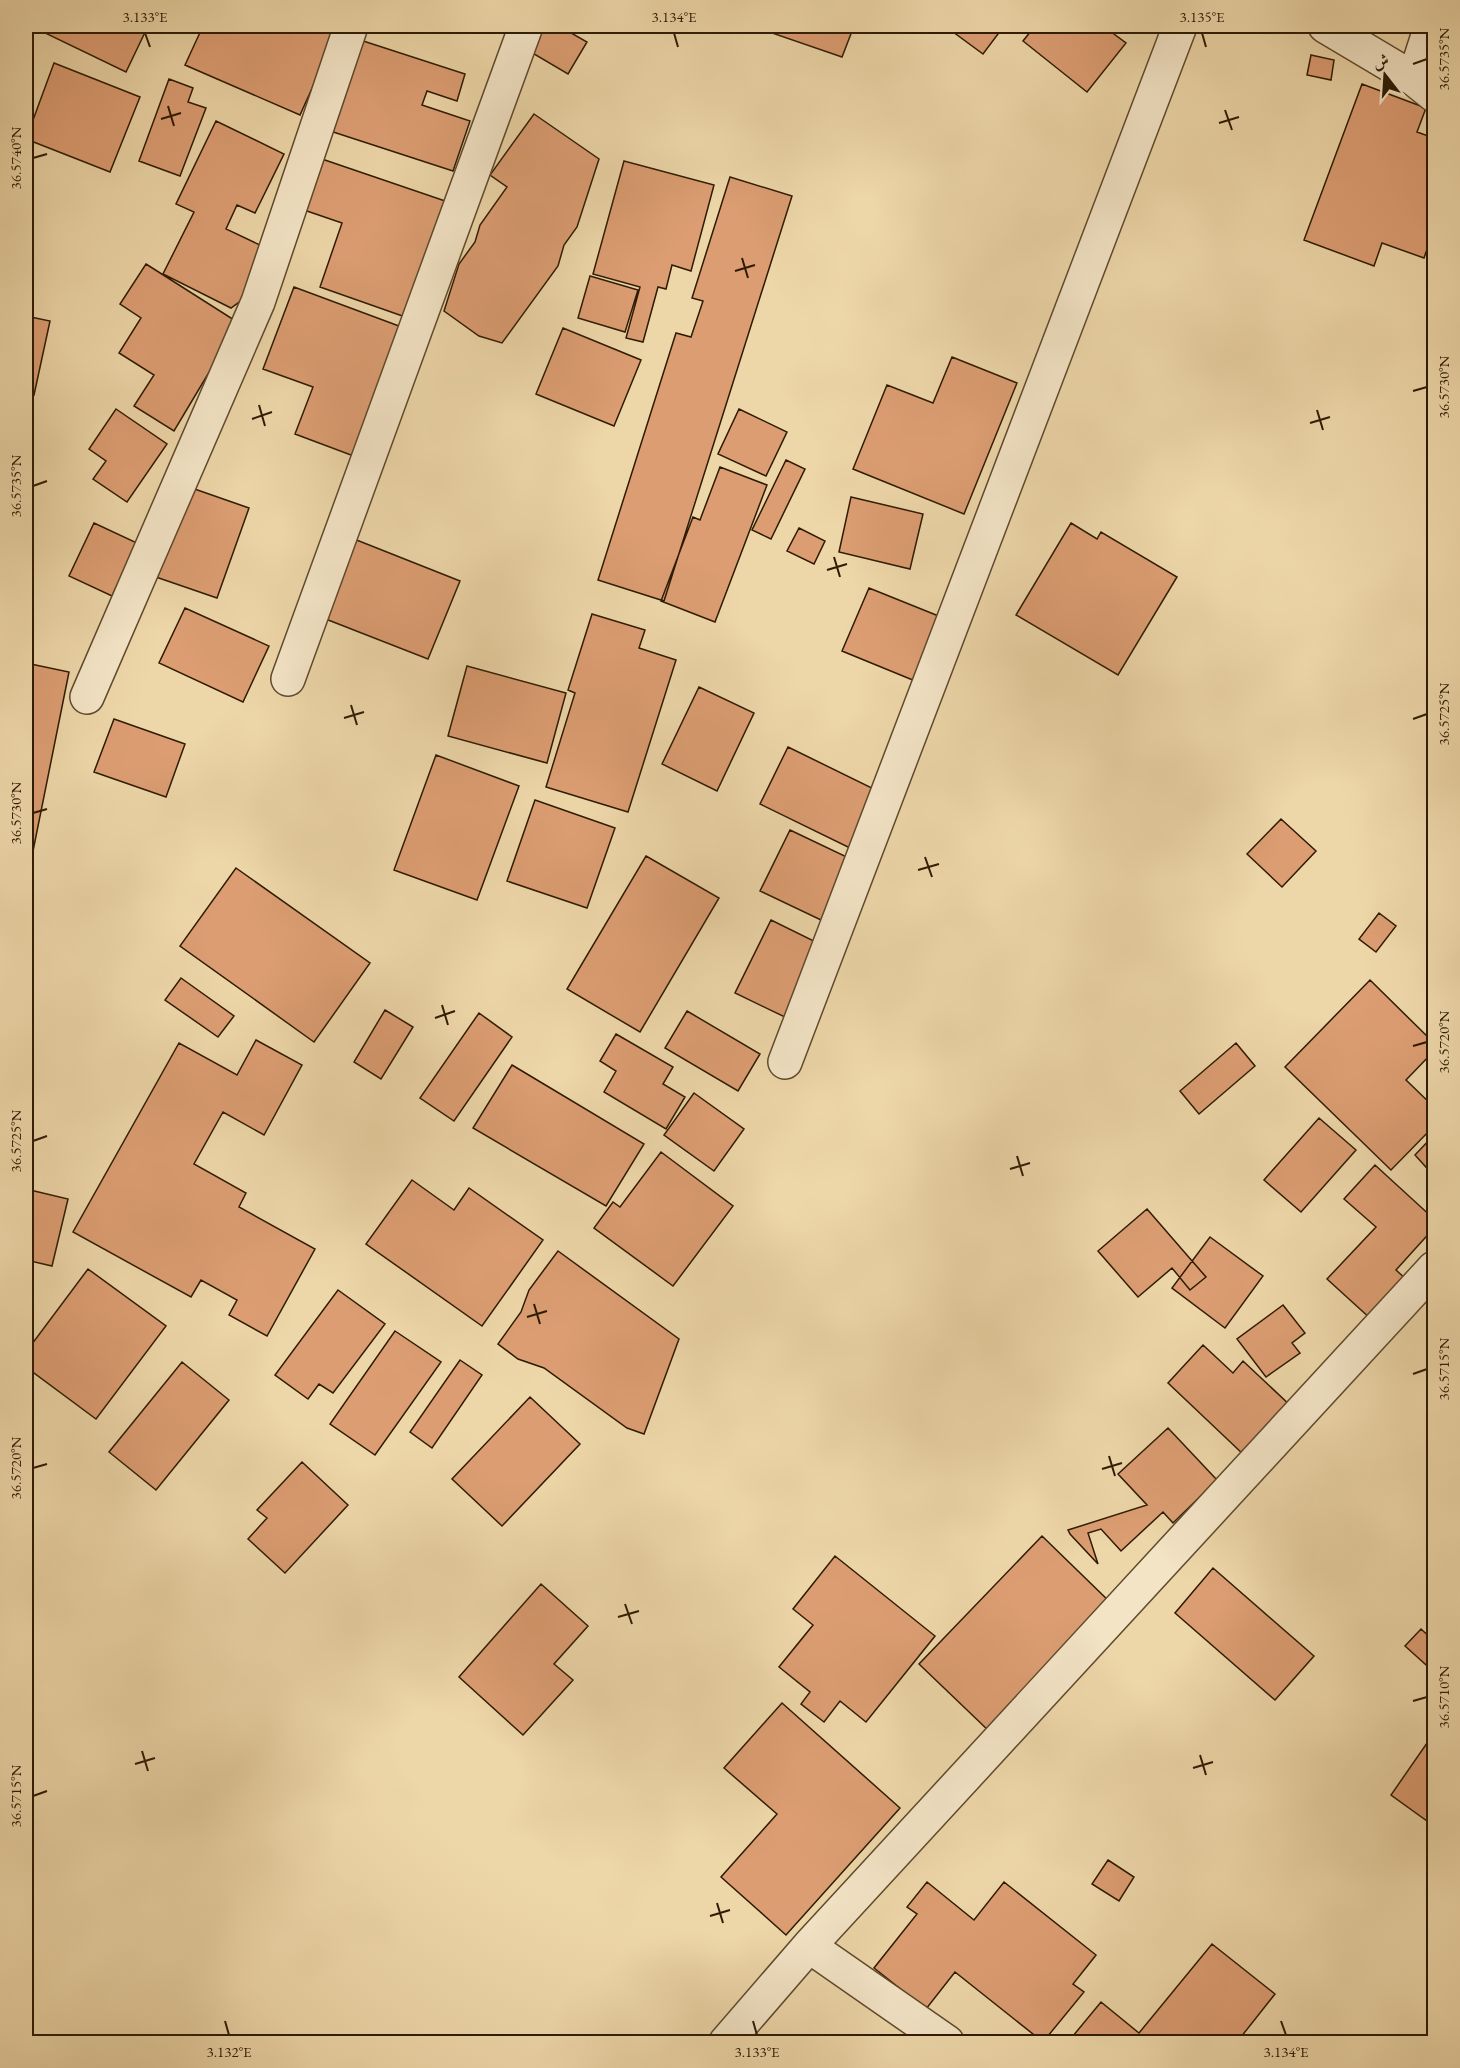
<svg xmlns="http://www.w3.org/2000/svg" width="1460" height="2068" viewBox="0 0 1460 2068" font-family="'EB Garamond',Amiri,serif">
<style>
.building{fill:#dc9d72;stroke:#2e1b04;stroke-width:1.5}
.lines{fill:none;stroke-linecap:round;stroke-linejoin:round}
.minor-casing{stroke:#5e4a2d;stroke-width:36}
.minor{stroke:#f3e4c6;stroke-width:33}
.ticks{fill:none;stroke:#2e1b04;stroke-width:2}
.neatline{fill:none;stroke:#2e1b04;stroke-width:2}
.ticks-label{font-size:15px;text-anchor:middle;fill:#2e1b04}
</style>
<rect width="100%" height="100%" fill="#edd6a8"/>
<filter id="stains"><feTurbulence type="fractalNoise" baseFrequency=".00333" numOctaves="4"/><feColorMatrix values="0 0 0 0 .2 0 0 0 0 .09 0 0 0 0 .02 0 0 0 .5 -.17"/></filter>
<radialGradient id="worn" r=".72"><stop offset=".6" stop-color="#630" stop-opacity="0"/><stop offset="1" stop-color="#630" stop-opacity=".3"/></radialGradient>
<path class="building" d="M46,26H148L126,72L43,32Z
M203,26H340L300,115L185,65Z
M544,26H559L587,42L568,74L529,51Z
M752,26H854L842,57Z
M945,26H1004L983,54Z
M1035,26H1103L1126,43L1087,92L1023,41Z
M354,38L465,74L457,101L427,91L422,105L470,121L453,171L324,129Z
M1311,55L1334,60L1331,80L1307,75Z
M54,63L140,97L110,172L26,139Z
M169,79L193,88L188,102L206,108L180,176L139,161Z
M1362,84L1426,108L1417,132L1434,138V229L1424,258L1382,243L1374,266L1304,240Z
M534,114L599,159L577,227L564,245L558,266L502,343L479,336L444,311L459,264L475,242L480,225L507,187L490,175Z
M216,121L284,154L255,213L237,205L226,229L262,246L250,294L231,308L163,274L194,212L176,204Z
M319,158L451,203L411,319L320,287L342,223L301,209Z
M624,161L714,185L691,271L672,265L666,289L658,287L643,342L626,338L640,287L593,274Z
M730,177L792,196L664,601L598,580L676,333L691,337L703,301L692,298Z
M146,264L242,325L208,374L174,431L134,406L154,375L119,353L141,318L120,304Z
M590,276L638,290L625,332L578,318Z
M294,287L407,329L359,458L295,434L313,387L263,369Z
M26,316L50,321L34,395L26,393Z
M563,328L641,360L614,426L536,394Z
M952,357L1017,383L964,514L853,469L887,385L933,403Z
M116,409L167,444L127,502L93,479L106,461L89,449Z
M739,409L787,432L766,476L718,454Z
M786,460L805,469L771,539L752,530Z
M720,467L767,485L715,622L661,601L693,517L700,520Z
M186,486L249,508L217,598L153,576Z
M851,497L923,514L910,569L839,552Z
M94,523L137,543L112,596L69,576Z
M1071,523L1097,539L1101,532L1177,577L1118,675L1016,615Z
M799,528L825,541L814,564L787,551Z
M349,537L460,581L428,659L318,616Z
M869,588L946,619L920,683L842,651Z
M185,608L269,646L243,702L159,663Z
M592,614L645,630L639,648L676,660L628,812L546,787L575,693L568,690Z
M26,663L69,672L29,871L26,870Z
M467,666L566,693L547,763L448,736Z
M699,687L754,713L717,791L662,764Z
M114,719L185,744L166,797L94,772Z
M788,747L878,791L850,848L760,804Z
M436,755L519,786L477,900L394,870Z
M535,800L615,828L587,908L507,881Z
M1281,819L1316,851L1282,887L1247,854Z
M790,830L851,859L821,920L760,891Z
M646,856L719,898L640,1032L567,989Z
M236,868L370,963L314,1042L180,946Z
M1379,913L1396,926L1376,952L1359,939Z
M771,920L824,946L789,1019L735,993Z
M181,978L234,1016L218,1037L165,1000Z
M1370,980L1434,1043V1051L1406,1080L1434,1107V1126L1391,1170L1285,1067Z
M385,1010L413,1027L381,1079L354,1062Z
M687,1011L760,1054L738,1091L665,1048Z
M479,1013L512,1037L454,1121L420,1098Z
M616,1034L673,1067L663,1084L685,1097L666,1129L604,1092L616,1071L600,1061Z
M256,1040L302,1065L264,1135L223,1112L194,1164L246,1193L239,1207L315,1249L267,1336L229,1315L237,1300L201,1280L191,1297L73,1232L179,1043L237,1075Z
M1236,1043L1255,1066L1199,1114L1180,1091Z
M512,1065L644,1144L606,1206L473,1128Z
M694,1093L744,1129L714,1171L664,1135Z
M1319,1118L1356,1150L1301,1212L1264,1180Z
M1434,1135V1176L1415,1155Z
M661,1152L733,1206L673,1286L594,1228L613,1202L620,1207Z
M1375,1165L1434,1219V1228L1396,1270L1408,1281L1372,1320L1327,1279L1376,1227L1344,1199Z
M412,1180L454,1210L469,1188L543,1240L482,1326L366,1244Z
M26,1189L68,1199L52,1266L26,1260Z
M1147,1209L1206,1277L1190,1290L1172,1268L1138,1297L1098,1251Z
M1210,1237L1263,1276L1225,1328L1172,1288Z
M558,1251L679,1339L644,1434L627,1428L544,1368L518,1359L498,1344L521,1312L529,1290Z
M88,1269L166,1326L96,1419L26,1367V1352Z
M338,1290L385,1324L333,1393L319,1384L308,1399L275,1375Z
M1283,1305L1305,1333L1292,1343L1300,1353L1266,1377L1237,1339Z
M395,1331L441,1362L375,1455L330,1424Z
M1203,1345L1233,1373L1243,1361L1292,1407L1245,1456L1168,1383Z
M460,1360L482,1375L432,1448L410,1432Z
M182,1362L229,1400L156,1490L109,1452Z
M530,1397L580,1444L502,1526L452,1479Z
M1168,1428L1217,1480L1173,1523L1163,1512L1121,1551L1101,1529L1088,1533L1098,1564L1070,1534L1068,1530L1147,1505L1118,1474Z
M302,1462L348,1505L285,1573L248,1539L267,1518L257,1510Z
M1042,1536L1114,1606L991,1733L919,1664Z
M835,1556L935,1636L866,1722L840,1701L824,1722L801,1704L810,1692L779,1667L813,1625L793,1609Z
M1213,1568L1314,1656L1275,1700L1175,1613Z
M541,1584L588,1626L554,1664L573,1680L523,1735L459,1677Z
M1421,1629L1434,1641V1672L1405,1646Z
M782,1703L900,1808L786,1935L721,1877L777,1814L724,1768Z
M1434,1733V1826L1391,1795Z
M1108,1860L1134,1877L1119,1901L1092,1884Z
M927,1882L974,1920L1004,1882L1096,1955L1073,1984L1084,1992L1043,2042L955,1972L926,2009L874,1968L917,1914L907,1907Z
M1212,1944L1275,1994L1237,2042H1068L1101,2002L1139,2033Z
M785,2036L793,2042H780Z"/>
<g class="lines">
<defs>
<path id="minor" d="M1325,26L1414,79L1434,95
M1414,79L1431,26
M288,679L526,26
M87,697L258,302L351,26
M785,1062L1180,26
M809,1946L947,2042
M726,2042L809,1946L1434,1268"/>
</defs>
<use href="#minor" class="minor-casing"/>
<use href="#minor" class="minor"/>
</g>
<path class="ticks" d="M145,33L150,47M674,33L678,47M1202,33L1206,47M1413,64L1427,59M168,106L174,126M1225,110L1232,130M161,119L181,113M1219,123L1239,117M33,158L47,154M742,258L748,278M735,271L755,265M1413,391L1427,387M259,405L265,426M1317,410L1323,430M252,419L272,412M1310,423L1330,417M33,486L47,481M834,557L840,577M827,570L847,564M351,705L357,725M344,718L364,712M1413,719L1427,714M33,813L47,809M925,857L932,877M918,870L939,864M442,1005L448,1025M435,1018L455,1011M1413,1046L1427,1042M33,1141L47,1136M1017,1156L1023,1176M1010,1169L1030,1163M534,1304L540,1324M527,1317L547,1311M1413,1374L1427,1369M1109,1456L1115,1476M33,1468L47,1464M1102,1469L1122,1463M625,1604L632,1624M618,1617L639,1611M1413,1701L1427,1697M142,1751L148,1771M1200,1755L1206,1775M135,1764L155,1758M1193,1768L1213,1762M33,1796L47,1791M717,1903L723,1923M710,1916L730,1910M225,2021L229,2035M753,2021L757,2035M1281,2021L1286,2035"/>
<rect width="1460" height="2068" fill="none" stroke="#edd6a8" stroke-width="66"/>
<g transform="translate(1385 75) rotate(343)" stroke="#f3e4c6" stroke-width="4.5" paint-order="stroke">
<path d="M0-4.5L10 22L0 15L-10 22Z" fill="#2e1b04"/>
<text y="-9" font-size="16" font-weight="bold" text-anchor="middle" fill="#2e1b04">ش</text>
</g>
<rect x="33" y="33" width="1394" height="2002" class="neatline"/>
<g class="ticks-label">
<text x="145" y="22">3.133°E</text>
<text x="674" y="22">3.134°E</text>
<text x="1202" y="22">3.135°E</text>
<text transform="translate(1444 59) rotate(-90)" y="5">36.5735°N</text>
<text transform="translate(16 158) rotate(-90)" y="5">36.5740°N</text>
<text transform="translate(1444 387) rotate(-90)" y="5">36.5730°N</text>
<text transform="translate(16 486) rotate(-90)" y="5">36.5735°N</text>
<text transform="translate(1444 714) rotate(-90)" y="5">36.5725°N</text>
<text transform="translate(16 813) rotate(-90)" y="5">36.5730°N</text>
<text transform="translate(1444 1042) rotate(-90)" y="5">36.5720°N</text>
<text transform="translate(16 1141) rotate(-90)" y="5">36.5725°N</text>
<text transform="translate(1444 1369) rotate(-90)" y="5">36.5715°N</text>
<text transform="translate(16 1468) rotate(-90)" y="5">36.5720°N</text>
<text transform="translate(1444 1697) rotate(-90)" y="5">36.5710°N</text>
<text transform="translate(16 1796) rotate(-90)" y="5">36.5715°N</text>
<text x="229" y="2057">3.132°E</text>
<text x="757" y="2057">3.133°E</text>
<text x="1286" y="2057">3.134°E</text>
</g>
<rect width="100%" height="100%" filter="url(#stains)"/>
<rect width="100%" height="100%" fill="url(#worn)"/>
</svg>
